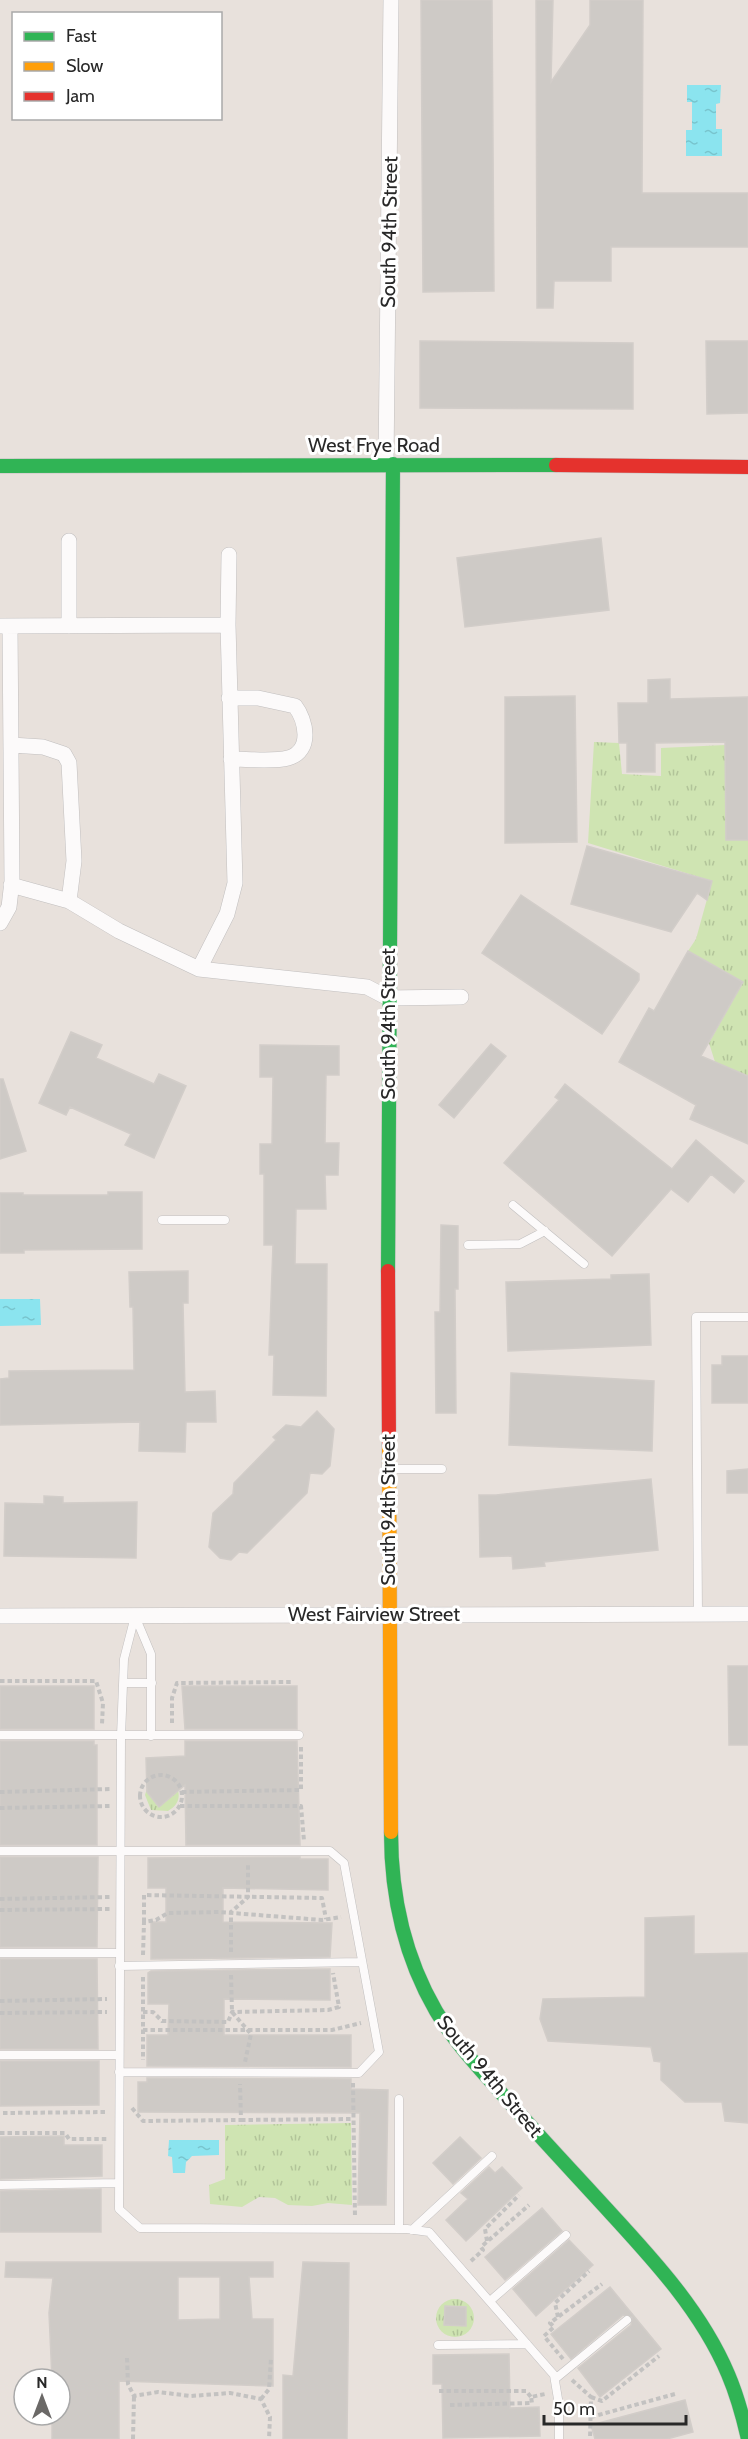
<svg xmlns="http://www.w3.org/2000/svg" width="748" height="2439" viewBox="0 0 748 2439" font-family="Cabin,sans-serif">
<style>
.grass{fill:url(#grass-tufts)}
.water{fill:url(#water-ripples)}
.building{fill:#cecac6;stroke:#d2cdc9;stroke-width:1.5;fill-rule:evenodd}
.lines{fill:none;stroke-linecap:round;stroke-linejoin:round}
.lane-casing{stroke:#c1bfbf;stroke-width:9}
.street-casing{stroke:#c1bfbf;stroke-width:16}
.fast-casing{stroke:#c1bfbf;stroke-width:15}
.slow-casing{stroke:#c1bfbf;stroke-width:15}
.jam-casing{stroke:#c1bfbf;stroke-width:15}
.path{stroke:#c3c2c1;stroke-width:4;stroke-dasharray:4.5 3;stroke-linecap:butt}
.lane{stroke:#fcfafa;stroke-width:8}
.street{stroke:#fcfafa;stroke-width:15}
.fast{stroke:#30b455;stroke-width:14}
.slow{stroke:#ff9f0a;stroke-width:14}
.jam{stroke:#e5322d;stroke-width:14}
.labels{text-anchor:middle;stroke-width:6;stroke-linejoin:round;paint-order:stroke}
.street-label{font-size:20px;fill:#282828;stroke:#fff}
</style>
<defs>
<pattern id="grass-tufts" width="24" height="20" patternUnits="userSpaceOnUse" patternTransform="scale(1.5)"><rect width="24" height="20" fill="#cfe4b2"/><path d="M3 7l-1-3M5 7V3M7 7l1-3M15 17l-1-3M17 17v-4M19 17l1-3" fill="none" stroke="#b2c499"/></pattern>
<pattern id="water-ripples" width="26" height="14" patternUnits="userSpaceOnUse" patternTransform="scale(1.5)"><rect width="26" height="14" fill="#8be4ef"/><path d="M2 4q2-2 4 0t4 0M15 11q2-2 4 0t4 0" fill="none" stroke="#78c4cd"/></pattern>
</defs>
<rect width="100%" height="100%" fill="#e8e1dc"/>
<path class="grass" d="M594,742L619,743L622,774L661,776V748L725,745L726,840H748V1077L715,1062L709,1043L743,982L688,951L696,939L712,881L588,843Z
M148,1785L177,1787C181,1798 178,1805 168,1811L151,1810L145,1795Z
M351,2123L352,2205L328,2203L312,2206L288,2205L275,2198L259,2197L242,2207L210,2204L209,2185L225,2179V2125Z
M436 2318a19 19 0 1 1 38 0a19 19 0 1 1-38 0Z"/>
<path class="water" d="M687,85H721L720,103L716,104V129H722V156H686V130H692V102H687Z
M0,1299H40L41,1325L0,1326Z
M169,2140H219V2155L192,2156L186,2162L185,2173H173L172,2157L168,2156Z"/>
<path class="building" d="M421,0H492L494,291L423,292Z
M536,0H553L551,82L590,25V0H643L642,193H748V247H611V281H554L553,308H537Z
M420,341L633,343V409L420,408Z
M706,341H748V413L707,414Z
M601,538L609,610L465,627L457,558Z
M670,679V699L748,697V840H726L725,742L655,743V772H627V743H619L618,703H648V680Z
M575,696L577,842L505,843V697Z
M587,846L712,881L707,900L697,893L671,932L571,904Z
M521,895L639,974V980L602,1034L482,953Z
M688,951L743,982L701,1056L748,1076V1144L690,1119L696,1105L619,1062L649,1008L654,1011Z
M71,1032L102,1045L96,1058L154,1084L159,1074L186,1086L154,1158L125,1145L131,1134L70,1107L66,1115L39,1103Z
M491,1044L506,1056L454,1118L439,1105Z
M260,1045L339,1046V1075H326L325,1143H339L338,1175H325L326,1209H296L295,1264H327L326,1396L273,1395L274,1355H269L273,1245H264V1174H260V1144H272L273,1077H260Z
M0,1079H3L26,1151L0,1159Z
M565,1084L672,1169L696,1140L744,1181L734,1193L711,1174L688,1202L671,1189L612,1256L504,1163L559,1100L555,1097Z
M108,1192H142V1249L24,1250V1253H0V1193H23V1195H108Z
M441,1225L458,1226V1289H455L456,1413H436L435,1312H440Z
M188,1271V1303H183L185,1392L215,1391L216,1422H186L185,1452L139,1451L140,1422L0,1425V1379L9,1378V1371L134,1370L133,1307H130L129,1272Z
M649,1274L651,1345L508,1351L506,1282L611,1279V1275Z
M722,1356H748V1403H712V1365H722Z
M511,1373L654,1381L652,1451L509,1445Z
M317,1411L334,1429L330,1466L322,1474L310,1473L307,1493L247,1553L239,1552L231,1560L220,1558L209,1547L213,1513L233,1494L234,1483L276,1440L273,1437L286,1425L301,1427Z
M748,1469V1493H727V1471Z
M651,1479L658,1550L544,1562L545,1566L513,1569L512,1556L480,1557L479,1495H496Z
M44,1496L63,1497V1503L137,1502L136,1558L4,1556L5,1503L44,1504Z
M728,1666H748V1745H729Z
M0,1686H94V1729H0Z
M182,1686H297V1729H185Z
M0,1741H94V1745H97V1845H0Z
M185,1741H297L300,1845H186L185,1785L159,1807L147,1792L146,1758L185,1756Z
M0,1857H98L97,1947H0Z
M300,1857V1859H328V1890L223,1888V1922L332,1923L330,1957L151,1959V1922H166V1888H148V1858Z
M694,1916V1954L748,1953V2123L725,2121L722,2102H685L661,2080V2062L654,2061L651,2047L548,2041L540,2019L543,1999L645,1997V1918Z
M0,1959H97L98,2049H0Z
M330,1969V2000L224,1999V2035H351V2067L147,2066V2035H168L169,2004H148V1973L151,1971Z
M0,2061H99V2105L0,2106Z
M147,2078L351,2079V2089L388,2090L386,2205H358L360,2113L138,2112V2082H147Z
M64,2136V2145H102V2176L0,2179V2137Z
M460,2137L481,2158L453,2184L433,2163Z
M489,2167L495,2173L502,2167L522,2188L466,2241L446,2220L468,2199L461,2193Z
M101,2189V2232H0V2191Z
M542,2208L562,2231L505,2280L485,2257Z
M569,2240L593,2265L536,2316L513,2289Z
M6,2262H273V2277H249L252,2319H273V2386L119,2381V2439H52V2415H60V2379H52L49,2313L53,2278L5,2277ZM178,2277H220V2319L178,2320Z
M303,2262L349,2263L347,2439H283V2375L293,2376Z
M610,2287L661,2349L600,2397L578,2368L631,2325L632,2317L623,2315L571,2359L551,2334Z
M445,2306L466,2307V2326L444,2325Z
M509,2354L510,2408L539,2407L540,2436L443,2438L442,2384H433V2355Z
M685,2400L693,2432L667,2439H595L591,2425Z"/>
<g class="lines">
<defs>
<path id="lane" d="M513,1205L584,1264
M162,1220H225
M468,1245L520,1244L545,1231
M389,1469H442
M698,1614L696,1317H748
M135,1616L124,1659L121,1736L119,2209L140,2228L407,2229L429,2232L554,2375L559,2405V2439
M135,1616L151,1654V1736
M124,1683H152
M0,1735H299
M0,1851H330L344,1863L379,2052L359,2073L119,2072
M0,1953H119
M119,1966L362,1962
M0,2055H119
M399,2099V2229
M0,2185L119,2183
M412,2230L492,2156
M490,2301L566,2235
M438,2345L527,2344
M555,2379L627,2320"/>
<path id="street" d="M386,464L391,0
M228,625L229,555
M0,626L228,625L235,883L227,914L199,969L367,987L388,998L461,997
M69,626V541
M229,698H258L295,706C306,720 313,751 288,758C274,762 246,759 231,759
M11,745L43,747L64,754L69,763L74,861L69,901L11,885
M69,901L119,931L199,969
M0,923L9,907L12,881L10,626
M0,1616L748,1614"/>
<path id="fast" d="M0,466L556,465
M388,1271L393,464
M391,1832C391,1895 404,1956 436,2011C456,2045 484,2073 510,2103C541,2138 573,2172 605,2207C651,2257 701,2310 728,2374C737,2395 743,2417 748,2439"/>
<path id="slow" d="M389,1444L391,1832"/>
<path id="jam" d="M556,465L748,467
M388,1271L389,1444"/>
</defs>
<use href="#lane" class="lane-casing"/>
<use href="#street" class="street-casing"/>
<use href="#fast" class="fast-casing"/>
<use href="#slow" class="slow-casing"/>
<use href="#jam" class="jam-casing"/>
<path class="path" d="M0,1681H96L103,1703L102,1724
M172,1723V1698L177,1683L292,1682
M140 1796a21 21 0 1 1 42 0a21 21 0 1 1-42 0Z
M0,1792L110,1789
M182,1792L301,1790V1745
M180,1806H301L304,1841
M0,1808L110,1806
M0,1899L110,1897
M0,1910L110,1909
M144,1922V1895L322,1898L326,1919
M231,1952V1912L248,1897V1863
M143,1955L144,1922L156,1920L168,1913L219,1912L322,1920L341,1917
M231,1975L232,2012L251,2034L245,2062
M143,1977V2060
M0,2001L107,1999
M143,2012H153L162,2021L228,2022L232,2012L328,2010L339,2007L333,1973
M0,2013L107,2012
M143,2030H332L361,2023
M353,2083L355,2217
M132,2108L143,2121L241,2120L240,2084
M3,2113L108,2112
M241,2120L353,2119
M0,2133H65L69,2139H107
M487,2241L485,2229L519,2195
M471,2261L483,2250L481,2247L529,2205
M558,2317L555,2303L589,2271
M127,2358L128,2384L134,2396L158,2392L191,2396L230,2393L261,2399L270,2417L269,2439
M563,2359L544,2336L554,2327L550,2323L602,2284
M572,2380L591,2397L590,2439
M439,2391H526L531,2397
M591,2397L602,2401L659,2356
M261,2399L269,2389L271,2358
M450,2405L532,2403L531,2397L545,2394
M591,2417L675,2394
M133,2439L134,2396"/>
<use href="#lane" class="lane"/>
<use href="#street" class="street"/>
<use href="#fast" class="fast"/>
<use href="#slow" class="slow"/>
<use href="#jam" class="jam"/>
</g>
<g class="labels">
<g class="street-label">
<text transform="translate(389 232) rotate(-89)" y="7">South 94th Street</text>
<text x="374" y="452">West Frye Road</text>
<text transform="translate(388 1024) rotate(-90)" y="7">South 94th Street</text>
<text transform="translate(388 1510) rotate(-90)" y="7">South 94th Street</text>
<text x="374" y="1621">West Fairview Street</text>
<text transform="translate(490 2076) rotate(50)" y="7">South 94th Street</text>
</g>
</g>
<rect x="12" y="12" width="210" height="108" fill="#ffffff" stroke="#a9a9a9" stroke-width="1.5"/>
<rect x="24" y="32" width="30" height="9" fill="#30b455" stroke="#a9a9a9" stroke-width="1.5"/>
<text x="66" y="42" font-size="18" fill="#282828">Fast</text>
<rect x="24" y="62" width="30" height="9" fill="#ff9f0a" stroke="#a9a9a9" stroke-width="1.5"/>
<text x="66" y="72" font-size="18" fill="#282828">Slow</text>
<rect x="24" y="92" width="30" height="9" fill="#e5322d" stroke="#a9a9a9" stroke-width="1.5"/>
<text x="66" y="102" font-size="18" fill="#282828">Jam</text>
<g transform="translate(42 2397)"><circle r="28" fill="#ffffff" stroke="#a9a9a9" stroke-width="1.5"/>
<path d="M0-4.5L10 22L0 15L-10 22Z" fill="#6b6967"/>
<text y="-9" font-size="16" font-weight="bold" text-anchor="middle" fill="#282828">N</text>
</g>
<path d="M544 2415v9h142v-9" fill="none" stroke="#282828" stroke-width="3"/>
<text x="553" y="2415" font-size="18" fill="#282828" stroke="#ffffff" stroke-width="4.5" paint-order="stroke">50 m</text>
</svg>
